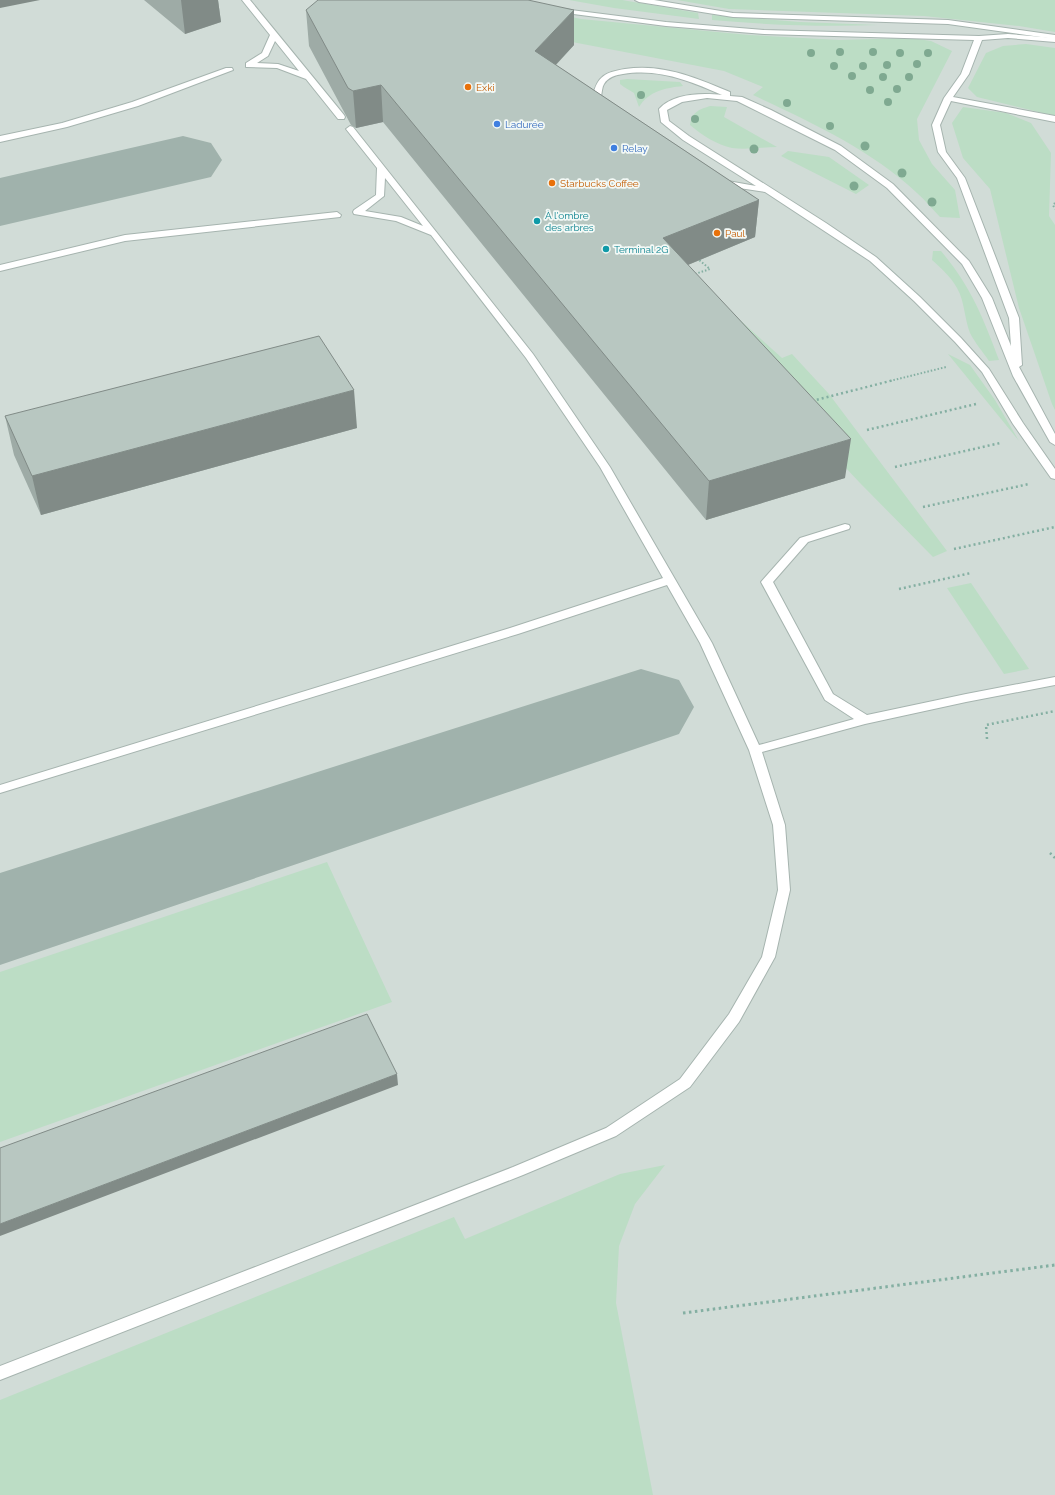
<svg xmlns="http://www.w3.org/2000/svg" width="1055" height="1495" viewBox="0 0 1055 1495" font-family="Raleway,sans-serif">
<style>
.built{fill:#d1dcd7}
.green{fill:#bcddc5}
.lines{fill:none;stroke-linecap:round;stroke-linejoin:round}
.taxiway{fill:#a0b2ac;fill-rule:evenodd}
.service-casing{stroke:#a6b4af;stroke-width:2}
.minor-casing{stroke:#a6b4af;stroke-width:2}
.path-far2{stroke:#84afa2;stroke-width:2;stroke-dasharray:1.5 2;stroke-linecap:butt}
.path-far1{stroke:#84afa2;stroke-width:2.5;stroke-dasharray:2 3;stroke-linecap:butt}
.path{stroke:#84afa2;stroke-width:3;stroke-dasharray:2.5 3.5;stroke-linecap:butt}
.service{fill:#fff;fill-rule:evenodd}
.minor{fill:#fff;fill-rule:evenodd}
.tree{fill:#7fa991}
.wall{fill:#9eaba6}
.shaded-wall{fill:#818b87}
.building{fill:#b8c7c1;stroke:#818b87}
.food-dot{fill:#e8710a;stroke:#f3f9f6;stroke-width:1.5}
.shop-dot{fill:#3f7fe0;stroke:#f3f9f6;stroke-width:1.5}
.culture-dot{fill:#0f9aa8;stroke:#f3f9f6;stroke-width:1.5}
.labels{text-anchor:middle;stroke-width:3.5;stroke-linejoin:round;paint-order:stroke}
.far-food-label{font-size:10px;fill:#c56008;stroke:#f3f9f6;text-anchor:start}
.far-shop-label{font-size:10px;fill:#366cbe;stroke:#f3f9f6;text-anchor:start}
.far-culture-label{font-size:10px;fill:#0d838f;stroke:#f3f9f6;text-anchor:start}
</style>
<rect width="100%" height="100%" fill="#e3ece8"/>
<path class="built" d="M0,0H1055V1495H0Z"/>
<path class="green" d="M569,0H622L698,13L699,19L614,8Z
M677,0H1055V32L1019,26L924,16L729,9Z
M496,1L581,19L749,35L839,40L911,38L931,41L952,51L917,119L919,140L932,164L955,190L960,218L940,217C932,209 925,200 917,193C870,149 810,122 753,95L763,87L724,71L368,3Z
M712,15L800,22L878,25C822,27 768,25 712,20Z
M1026,44L1055,48V116L977,97L968,88L986,53L1003,46Z
M627,79L680,82L683,86C665,88 649,91 639,107L634,93L624,87L620,84V80Z
M710,106L727,107L724,117L777,147C763,147 746,150 732,148C717,145 702,135 690,125C692,112 698,110 710,106Z
M963,107L1006,113L1031,123L1051,153L1049,216L1055,225V410L1052,404L1019,308L990,189L963,158L952,123Z
M788,151L829,157L869,185L856,194L781,156Z
M933,251H941C971,287 983,317 999,360L989,361C983,352 975,343 970,333C964,318 965,302 957,288C951,277 941,268 932,260Z
M691,276L782,358L792,354L829,394L947,551L933,557L860,483L673,284Z
M948,354L970,365L995,400L1019,441Z
M971,583L1029,669L1004,674L947,588Z
M327,862L392,1002L0,1142V972Z
M665,1165L635,1204L619,1246L616,1303L653,1495H0V1400L454,1217L465,1239L620,1174Z"/>
<g class="lines">
<path class="taxiway" d="M183,136L211,143L222,160L211,177L0,226V178Z
M641,669L679,680L694,707L679,734L0,965V873Z"/>
<defs>
<path id="service" d="M242,0H250L344,115L345,117L344,119H338L306,79L277,68L246,67V63L262,53L270,35ZM275,41L299,71L278,64L257,63L268,56Z
M555,8L666,22L764,30L979,36L1008,34L1055,38V42L1008,38L982,40L969,74L953,97L1055,116V122L951,101L940,125L946,152L965,178L1019,318L1022,365L1019,367L1055,434V445L1050,442L1013,376L982,298L962,264L887,188L835,150L737,101L707,98L682,102L667,110L669,121L689,136L826,223L876,257L920,297L961,338L989,369L1023,423L1055,469V479L1051,478L1013,424L982,372L955,342L914,301L870,261L765,192L719,185L718,183L722,180L756,186L683,140L661,122L659,109C674,93 702,93 722,95C690,81 659,68 623,74C616,75 608,77 604,84C602,87 602,92 601,96L610,106L609,108H603L593,96C597,76 606,72 625,69C662,63 697,78 730,92V96L742,97L771,110L841,146L893,184L969,261L992,298L1011,346L1009,318L957,178L938,152L932,125L944,98L961,74L974,40L764,34L666,26L558,12H555Z
M226,68H232L233,70L138,106L67,127L0,142V136L62,123L132,102Z
M350,126L353,127L533,354L610,467L712,643L759,745L854,719L825,700L761,582L800,538L845,524L849,525L850,527L849,529L808,542L773,582L833,694L867,715L966,694L1055,677V685L966,702L865,724L762,752L785,825L790,890L775,957L739,1022L690,1087L616,1136L523,1175L0,1380V1366L513,1167L606,1128L680,1079L729,1014L762,957L778,890L773,825L749,750L700,643L667,585L518,634L0,793V785L510,628L663,578L600,467L526,358L431,235L396,221L354,214L353,212L354,210L376,195L377,168L346,129ZM385,178L423,226L401,217L365,211L384,196Z
M337,212L341,215L340,217L125,241L0,271V265L125,235Z"/>
<path id="minor" d="M635,0H654L733,13L948,20L1055,35V39L948,24L733,17L639,2Z"/>
</defs>
<use href="#service" class="service-casing"/>
<use href="#minor" class="minor-casing"/>
<path class="path-far2" d="M1055,203L1053,205L1055,209
M695,274L710,269L699,260
M890,381L946,367"/>
<path class="path-far1" d="M812,401L894,380
M867,430L976,404
M895,467L1000,443
M923,507L1029,484
M954,549L1055,527
M899,589L971,573
M987,739L986,725L1055,711
M1050,853L1055,858"/>
<path class="path" d="M683,1313L1055,1265"/>
<use href="#service" class="service"/>
<use href="#minor" class="minor"/>
</g>
<g class="tree">
<circle cx="840" cy="52" r="4"/>
<circle cx="873" cy="52" r="4"/>
<circle cx="811" cy="53" r="4"/>
<circle cx="900" cy="53" r="4"/>
<circle cx="928" cy="53" r="4"/>
<circle cx="917" cy="64" r="4"/>
<circle cx="887" cy="65" r="4"/>
<circle cx="834" cy="66" r="4"/>
<circle cx="863" cy="66" r="4"/>
<circle cx="852" cy="76" r="4"/>
<circle cx="883" cy="77" r="4"/>
<circle cx="909" cy="77" r="4"/>
<circle cx="897" cy="89" r="4"/>
<circle cx="870" cy="90" r="4"/>
<circle cx="641" cy="95" r="4"/>
<circle cx="888" cy="102" r="4"/>
<circle cx="787" cy="103" r="4"/>
<circle cx="695" cy="119" r="4"/>
<circle cx="830" cy="126" r="4"/>
<circle cx="865" cy="146" r="4.5"/>
<circle cx="754" cy="149" r="4.5"/>
<circle cx="902" cy="173" r="4.5"/>
<circle cx="854" cy="186" r="4.5"/>
<circle cx="932" cy="202" r="4.5"/>
</g>
<path class="wall" d="M144,0H218L221,22L185,34Z
M306,10L574,45L556,65L759,200L755,237L688,265L845,478L706,520L383,122L356,128L351,125L309,46Z
M5,416L357,428L41,515L14,455Z"/>
<path class="shaded-wall" d="M0,0H40L0,8Z
M181,0H218L221,22L185,34Z
M574,10V45L535,87V51Z
M381,85L383,122L356,128L353,91Z
M759,200L755,237L661,276L663,238Z
M354,390L357,428L41,515L32,476Z
M851,439L845,478L706,520L709,481Z
M397,1074L398,1085L0,1236V1224Z"/>
<path class="building" d="M318,0H528L574,10L535,51L759,200L663,238L851,439L709,481L381,85L353,91L348,88L306,10Z
M319,336L354,390L32,476L5,416Z
M367,1014L397,1074L0,1224V1148Z"/>
<g class="food-dot">
<circle cx="468" cy="87" r="4"/>
<circle cx="552" cy="183" r="4"/>
<circle cx="717" cy="233" r="4"/>
</g>
<g class="shop-dot">
<circle cx="497" cy="124" r="4"/>
<circle cx="614" cy="148" r="4"/>
</g>
<g class="culture-dot">
<circle cx="537" cy="221" r="4"/>
<circle cx="606" cy="249" r="4"/>
</g>
<g class="labels">
<g class="far-food-label">
<text x="476" y="91">Exki</text>
<text x="560" y="187">Starbucks Coffee</text>
<text x="725" y="237">Paul</text>
</g>
<g class="far-shop-label">
<text x="505" y="128">Ladurée</text>
<text x="622" y="152">Relay</text>
</g>
<g class="far-culture-label">
<text x="545" y="219">À l'ombre<tspan x="545" dy="12">des arbres</tspan></text>
<text x="614" y="253">Terminal 2G</text>
</g>
</g>
</svg>
